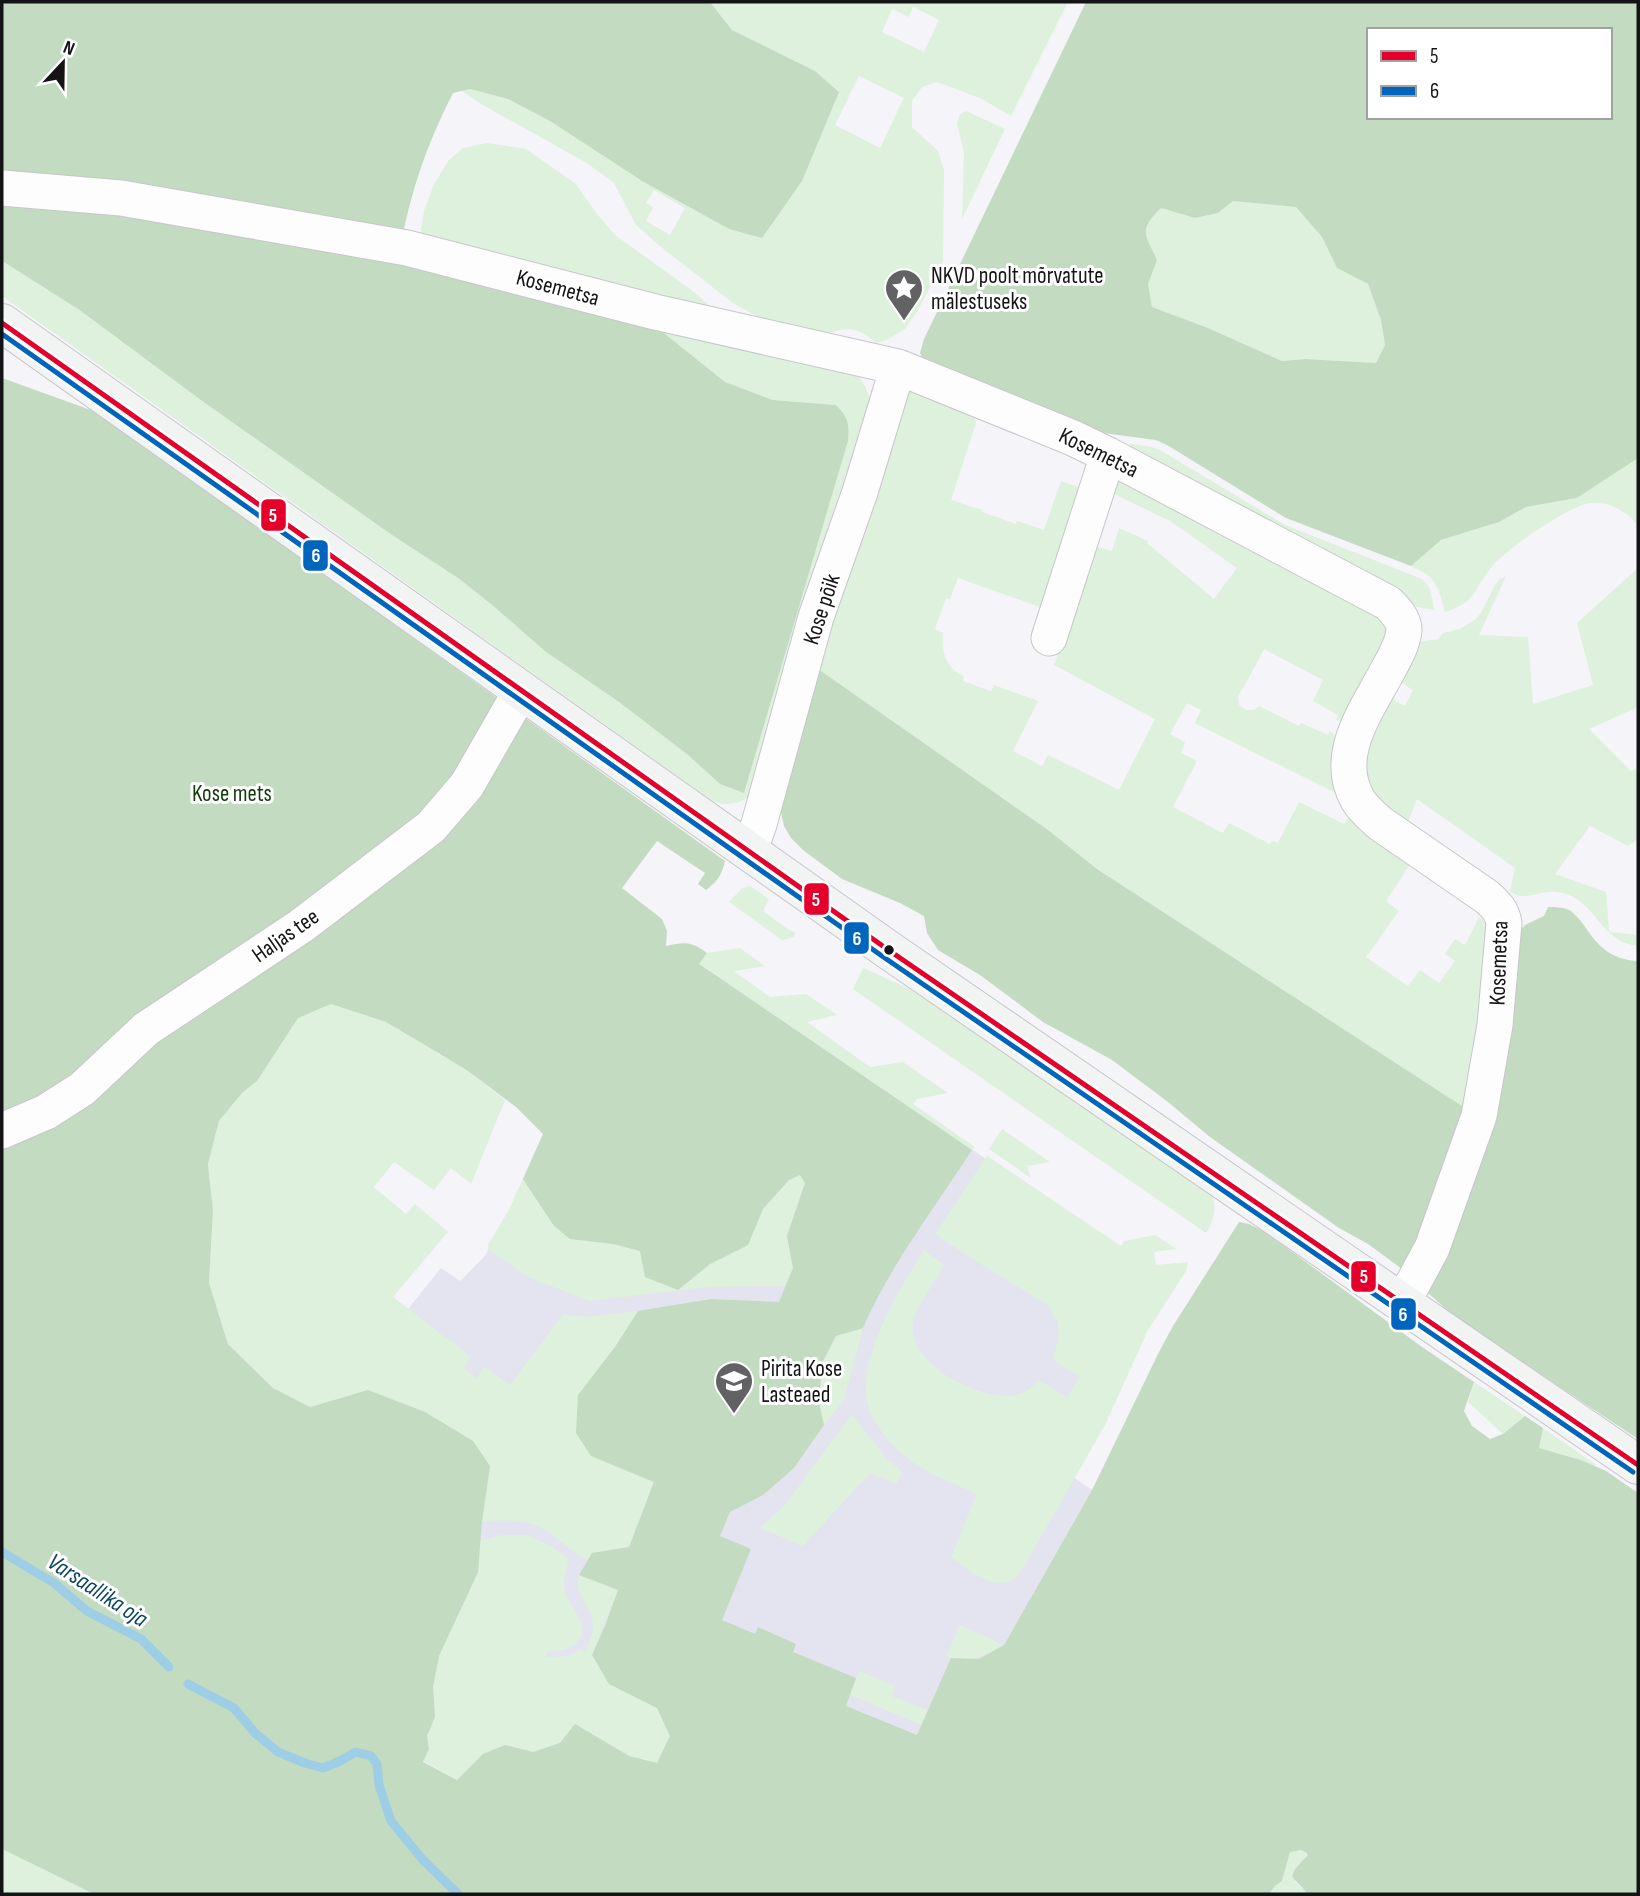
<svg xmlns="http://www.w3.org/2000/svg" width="1640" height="1896" viewBox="0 0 1640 1896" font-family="'Sofia Sans Condensed',sans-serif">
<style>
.built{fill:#e3e4ef}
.green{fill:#ddf1dc;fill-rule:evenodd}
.forest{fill:#c3dbc1;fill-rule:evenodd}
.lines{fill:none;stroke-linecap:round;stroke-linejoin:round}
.stream{stroke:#9dcee5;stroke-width:9}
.minor-casing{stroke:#c7c7ca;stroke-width:37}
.secondary-casing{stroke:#c7c7ca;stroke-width:40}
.minor{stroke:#fdfdfe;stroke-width:35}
.secondary{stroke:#f2f4f4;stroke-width:38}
.bus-1-casing{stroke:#fff;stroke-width:10}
.bus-2-casing{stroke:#fff;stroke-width:10}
.bus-1{stroke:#e4002b;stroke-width:5}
.bus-2{stroke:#0065bd;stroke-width:5}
.bus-dot{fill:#141416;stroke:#fff;stroke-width:2.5}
.labels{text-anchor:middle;stroke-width:6;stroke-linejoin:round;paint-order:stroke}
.poi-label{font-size:23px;fill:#141416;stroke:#fff;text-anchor:start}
.street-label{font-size:23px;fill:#141416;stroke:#fff}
.park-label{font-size:23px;fill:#103b09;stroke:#fff}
.water-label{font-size:24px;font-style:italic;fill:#0d475e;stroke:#fff}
.line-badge{stroke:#fff;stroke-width:2.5}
.badge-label{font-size:19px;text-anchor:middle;font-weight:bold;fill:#fff}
</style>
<rect width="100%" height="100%" fill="#f4f4f9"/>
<path class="built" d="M688,956L1008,1174L1160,1274L1057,1466L1092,1490L862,1894L317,1704L352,1395L408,1309L441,1268L460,1281L485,1256L510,1208L543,1134Z"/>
<path class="green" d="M710,2H1068L1011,116L980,98L937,82L922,87L912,101V127L938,151L944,170L943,261L918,310L905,329L887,340L876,343C856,325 844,326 820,337L762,319L733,303L661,247L636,225L614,183L587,163L481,104L462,91L470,89L508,99L550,121L642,181L729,229L839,92L815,71L732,30ZM913,7L939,20L924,52L882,32L892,9L909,17ZM859,76L904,98L880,148L835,125ZM654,190L685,208L670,235L646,221L653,207L646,203Z
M966,111L1005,129L962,219L964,153L957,123L960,114Z
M487,143L526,149L576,184L597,214L615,235L694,292L713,309L419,244L424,211L434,184L449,160L463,148Z
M1233,201L1296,207L1322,237L1337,268L1368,284L1381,320L1385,345L1376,363L1305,359L1282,361L1208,328L1152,307L1148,284L1157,260C1145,233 1138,231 1161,208L1195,218L1218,213Z
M2,261L78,309L205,403L392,535L458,578L491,604L546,652L619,702L688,755L720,784L744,793L848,441L836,405L773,400L725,382L649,321L858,375L865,386L870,399L751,796C738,804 725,807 711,800L2,296Z
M910,388L974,415L976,423L951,500L982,510V512L1016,524L1017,521L1044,530L1061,481L1081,488L1043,608L958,578L950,599L946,598L935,629L943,633C941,651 946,669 964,676L963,681L991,691L994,685L1038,701L1013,751L1042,766L1048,755L1119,790L1155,719L1054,665L1059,651L1062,653L1073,617L1111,475L1393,623L1344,723L1336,720L1338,715L1313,701L1323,680L1264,649L1244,687L1241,690L1238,697L1239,705L1246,710H1254L1259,706L1299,726L1301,723L1328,735L1330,731L1337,737L1331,771L1336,793L1195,723L1201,710L1187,703L1170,734L1185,742L1181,753L1197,761L1173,807L1223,833L1229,823L1270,844L1272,841L1278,843L1299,802L1344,824L1349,816L1411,863L1386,901L1399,911L1366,957L1408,986L1420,970L1439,983L1455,961L1445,954L1455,939L1465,945L1479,917L1485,922L1486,926L1472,1113L1097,869L1048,830L811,664ZM1112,493L1170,521L1237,568L1214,599L1147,543L1148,541L1119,528L1112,551L1094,546Z
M1132,444L1151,447L1160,450L1285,525L1422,579C1432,587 1432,598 1434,610L1412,606L1122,446Z
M1638,458V525C1626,511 1609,501 1590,503C1568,506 1509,548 1494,564C1473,587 1480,601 1445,612C1437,585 1438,578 1411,566L1441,540L1499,522L1526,507L1577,498Z
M1637,569L1638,571V707L1589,729L1631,771L1638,768V839L1628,846L1590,826L1555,874L1606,892L1609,932L1638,935V946C1600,942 1597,902 1563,893C1541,887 1525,904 1510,891L1515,868L1417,799L1404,832L1385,820L1357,766L1388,693L1395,696L1393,700L1405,706L1413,690L1402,683L1399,687L1396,685L1418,642L1438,639L1443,633L1460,629L1476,619L1481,613L1495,585L1500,579L1506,576L1479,635L1528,637L1533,704L1593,685L1577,623Z
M750,886L769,899L763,911L789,930L795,932L794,937L782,940L729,902L742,888Z
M740,948L765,966L734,971L770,997L806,994L837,1015L807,1022L870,1067L903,1062L948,1093L917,1099L913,1104L975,1147L972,1150L699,964L707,953Z
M863,968L908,988L1212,1194C1217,1210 1214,1220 1206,1233L853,989Z
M331,1004L386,1022L468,1071L505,1100L471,1184L451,1168L434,1190L394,1162L374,1187L406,1214L415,1204L448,1232L393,1297L471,1357L464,1368L476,1378L485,1367L510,1385L563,1314L586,1317L638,1311L615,1347L591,1456L654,1482L629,1548L593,1553L588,1560C572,1553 562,1541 547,1531C528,1519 504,1520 482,1521L490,1466L368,1390L310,1407L273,1388L228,1344L209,1283L213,1211L208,1164L219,1121L242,1093L257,1081L297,1018Z
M1002,1129L1050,1162L1027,1166L1031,1178L989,1149Z
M987,1156L1121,1246L1124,1241L1155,1235L1176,1249L1154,1252L1156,1265L1188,1262L1186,1271L1148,1330L1105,1425L1026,1563C1023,1567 1020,1573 1016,1577C996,1595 968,1569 951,1557L977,1494C958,1485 937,1478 919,1466C898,1453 875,1429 868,1405C855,1362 901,1286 924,1250L944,1265C937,1278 915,1309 913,1322C905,1364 987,1407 1022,1393C1028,1391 1034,1385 1039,1380L1067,1397L1080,1377L1053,1360L1059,1336L1057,1321L1049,1306L966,1255L935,1234Z
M800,1174L805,1183L787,1236L793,1268L785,1286L710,1287L589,1301L528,1277L488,1249V1245L510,1208L523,1179L544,1211L640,1251L678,1290L710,1264L748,1245L763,1209L789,1180Z
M863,1328L844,1400L824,1425L819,1403L822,1363L836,1336Z
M1474,1382L1525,1416L1503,1434L1468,1402Z
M852,1414L886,1458L902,1472L897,1484L870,1473L803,1546L760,1528L785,1505Z
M1543,1428L1595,1464V1466L1581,1460L1539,1448Z
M502,1535H527L551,1546L569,1559C567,1570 562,1579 565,1591C568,1603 580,1615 582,1626C584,1646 563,1653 547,1651L546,1657L569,1656L580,1649L586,1651C590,1640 595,1629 592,1618C588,1602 573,1592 579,1575L618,1590L592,1655L609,1684L657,1708L670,1736L657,1764L629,1756L575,1724L560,1743L533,1752L505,1745L483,1754L457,1780L423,1761L429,1749L427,1736L435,1717L433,1686L439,1656L478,1573L480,1541Z
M960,1625L1004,1645C984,1656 969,1664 946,1657Z
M859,1671L895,1686L892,1696L929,1711L922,1725L850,1695Z
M2,1849L94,1894H2Z
M1295,1850H1301L1307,1853L1295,1882L1306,1890L1307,1894H1270L1275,1886L1282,1881L1290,1852Z"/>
<path class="forest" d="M2,2H710L732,30L815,71L839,92L802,181L762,238L729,229L642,181L550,121L508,99L470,89L453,93C425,148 410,194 399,254L649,321L725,382L773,400L836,405C849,419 849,423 848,441L744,793L720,784L688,755L619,702L546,652L491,604L458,578L392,535L205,403L78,309L2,261Z
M1086,2H1638V458L1577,498L1526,507L1499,522L1441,540L1411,566L1286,518L1167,445L1156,440L1103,433L923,359L920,353L924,339ZM1369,30H1610V117H1369ZM1233,201L1296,207L1322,237L1337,268L1368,284L1381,320L1385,345L1376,363L1305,359L1282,361L1208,328L1152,307L1148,284L1157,260C1145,233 1138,231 1161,208L1195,218L1218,213Z
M2,378L99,413L725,861C722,875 717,882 706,890L698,884L705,873L657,841L622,888L662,919L667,931L666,946C685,942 691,941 707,953L699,964L972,1150C936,1206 889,1267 863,1328L836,1336L822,1363L819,1403L824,1425L794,1468L763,1495L730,1512L720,1536L751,1549L722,1620L755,1634L758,1627L796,1644L793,1652L856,1678L846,1706L917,1735L951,1658L979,1659L1004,1645L1092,1490L1158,1354L1173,1326L1239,1222L1249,1224L1265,1232L1422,1347L1474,1382L1464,1411L1472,1426L1490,1439L1503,1434L1525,1416L1543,1428L1539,1448L1581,1460L1606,1471L1638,1493V1894H1307C1304,1887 1296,1883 1292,1876L1295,1869L1307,1856V1853L1301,1850L1290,1852L1282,1881L1275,1886L1269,1894H94L2,1849ZM331,1004L386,1022L440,1054L468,1071L516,1107L543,1134L523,1179L554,1226L570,1239L613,1244L640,1251L645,1277L678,1290L710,1264L748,1245L763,1209L789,1180L800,1175L805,1183L787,1236L793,1268L779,1302L711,1299L638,1311L615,1347L578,1395L576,1433L591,1456L654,1482L629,1547L592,1553L579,1575L618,1590L605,1626L592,1655L609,1684L657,1708L670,1736L657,1763L629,1756L575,1724L560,1743L533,1752L505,1745L483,1754L457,1780L423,1762L429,1749L427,1736L435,1717L433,1687L439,1656L478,1572L482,1521L490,1466L473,1441L425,1412L368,1390L310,1407L273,1388L228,1344L209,1283L213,1211L208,1164L219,1121L242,1093L257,1081L298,1018Z
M811,664L1048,830L1097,869L1488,1123L1515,937L1525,925L1544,916L1548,907C1555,907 1563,907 1569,910C1577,915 1583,924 1588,931C1601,950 1615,960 1638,961V1439L1456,1318L1398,1266L1368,1244L1339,1228L1210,1137L1168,1102L1112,1060L1043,1022L980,975L938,950L927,933L924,916L900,903L842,879L803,850L791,838L784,826L778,798Z"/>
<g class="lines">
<path class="stream" d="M2,1552L54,1583L87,1611L141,1639L169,1667
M188,1684L234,1708L255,1733L278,1752L305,1763L323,1768L338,1762L356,1752L371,1756L377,1764L379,1785L391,1821L423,1860L458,1894"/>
<defs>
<path id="minor" d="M2,188L121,198L407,248L655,312L898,367L1073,438L1108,455L1388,603C1395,610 1404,619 1404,630C1403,644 1394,659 1388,670C1367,710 1332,755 1358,800C1364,810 1373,817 1381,824L1487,897C1496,905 1502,911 1504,923L1495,1025L1479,1116L1432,1248L1403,1302
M1049,638L1108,455
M749,852L759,824L816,617L860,492L898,367
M2,1131L46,1112L82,1089L146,1029L301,926L431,827L467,785L521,691"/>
<path id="secondary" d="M2,323L887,949L1638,1465"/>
</defs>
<use href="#minor" class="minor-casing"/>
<use href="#secondary" class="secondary-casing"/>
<use href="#minor" class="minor"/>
<use href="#secondary" class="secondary"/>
<defs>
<path id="bus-1" d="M2,323L887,949L1638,1465"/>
<path id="bus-2" d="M2,334L882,956L1633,1472"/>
</defs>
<use href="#bus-1" class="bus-1-casing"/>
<use href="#bus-2" class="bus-2-casing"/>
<use href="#bus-1" class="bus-1"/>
<use href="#bus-2" class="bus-2"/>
</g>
<defs>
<symbol id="sight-pin" viewBox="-11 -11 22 30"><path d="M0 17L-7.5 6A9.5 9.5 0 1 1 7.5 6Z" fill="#626265" stroke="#fff"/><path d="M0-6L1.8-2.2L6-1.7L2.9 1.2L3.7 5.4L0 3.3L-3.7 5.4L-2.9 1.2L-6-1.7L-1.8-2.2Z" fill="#fff"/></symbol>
<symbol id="school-pin" viewBox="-11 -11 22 30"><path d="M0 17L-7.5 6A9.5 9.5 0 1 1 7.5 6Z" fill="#626265" stroke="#fff"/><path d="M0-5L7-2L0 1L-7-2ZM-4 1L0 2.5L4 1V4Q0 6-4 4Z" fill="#fff"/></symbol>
</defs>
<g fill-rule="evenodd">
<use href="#sight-pin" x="882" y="266" width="44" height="60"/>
<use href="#school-pin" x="712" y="1359" width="44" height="60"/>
</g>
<circle class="bus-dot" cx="889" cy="950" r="6"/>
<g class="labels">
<g class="poi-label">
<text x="931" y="283">NKVD poolt mõrvatute<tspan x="931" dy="26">mälestuseks</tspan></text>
<text x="761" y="1376">Pirita Kose<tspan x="761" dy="26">Lasteaed</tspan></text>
</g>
<g class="street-label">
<text transform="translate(558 287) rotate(15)" y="8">Kosemetsa</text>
<text transform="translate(1099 452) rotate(26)" y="8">Kosemetsa</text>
<text transform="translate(821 609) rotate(-72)" y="8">Kose põik</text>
<text transform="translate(285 935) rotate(-35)" y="8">Haljas tee</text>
<text transform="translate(1498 963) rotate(-88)" y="8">Kosemetsa</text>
</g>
<g class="park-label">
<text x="232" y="801">Kose mets</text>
</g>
<g class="water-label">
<text transform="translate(98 1590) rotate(33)" y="8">Varsaallika oja</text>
</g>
</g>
<g class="line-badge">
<rect x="260" y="498" width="27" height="34" rx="7" fill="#e4002b"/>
<rect x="302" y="539" width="27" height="33" rx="7" fill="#0065bd"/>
<rect x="803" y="882" width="27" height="34" rx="7" fill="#e4002b"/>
<rect x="843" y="921" width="27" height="34" rx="7" fill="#0065bd"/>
<rect x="1350" y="1260" width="27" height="33" rx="7" fill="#e4002b"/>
<rect x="1390" y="1297" width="27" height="34" rx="7" fill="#0065bd"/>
</g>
<g class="badge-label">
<text x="273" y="522">5</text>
<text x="316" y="562">6</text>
<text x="816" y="906">5</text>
<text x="857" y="945">6</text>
<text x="1364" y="1283">5</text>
<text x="1403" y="1321">6</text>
</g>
<rect width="1640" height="1896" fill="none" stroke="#141416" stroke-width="7"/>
<rect x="1367" y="28" width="245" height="91" fill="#ffffff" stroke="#a1a1a2" stroke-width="2"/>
<rect x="1381" y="51" width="35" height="10" fill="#e4002b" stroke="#a1a1a2" stroke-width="2"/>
<text x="1430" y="63" font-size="21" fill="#141416">5</text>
<rect x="1381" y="86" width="35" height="10" fill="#0065bd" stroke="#a1a1a2" stroke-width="2"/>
<text x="1430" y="98" font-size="21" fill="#141416">6</text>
<g transform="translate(63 63) rotate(22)" stroke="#ffffff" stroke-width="5" paint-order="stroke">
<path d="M0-5L12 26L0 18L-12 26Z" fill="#141416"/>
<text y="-10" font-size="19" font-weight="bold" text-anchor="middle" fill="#141416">N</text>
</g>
</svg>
